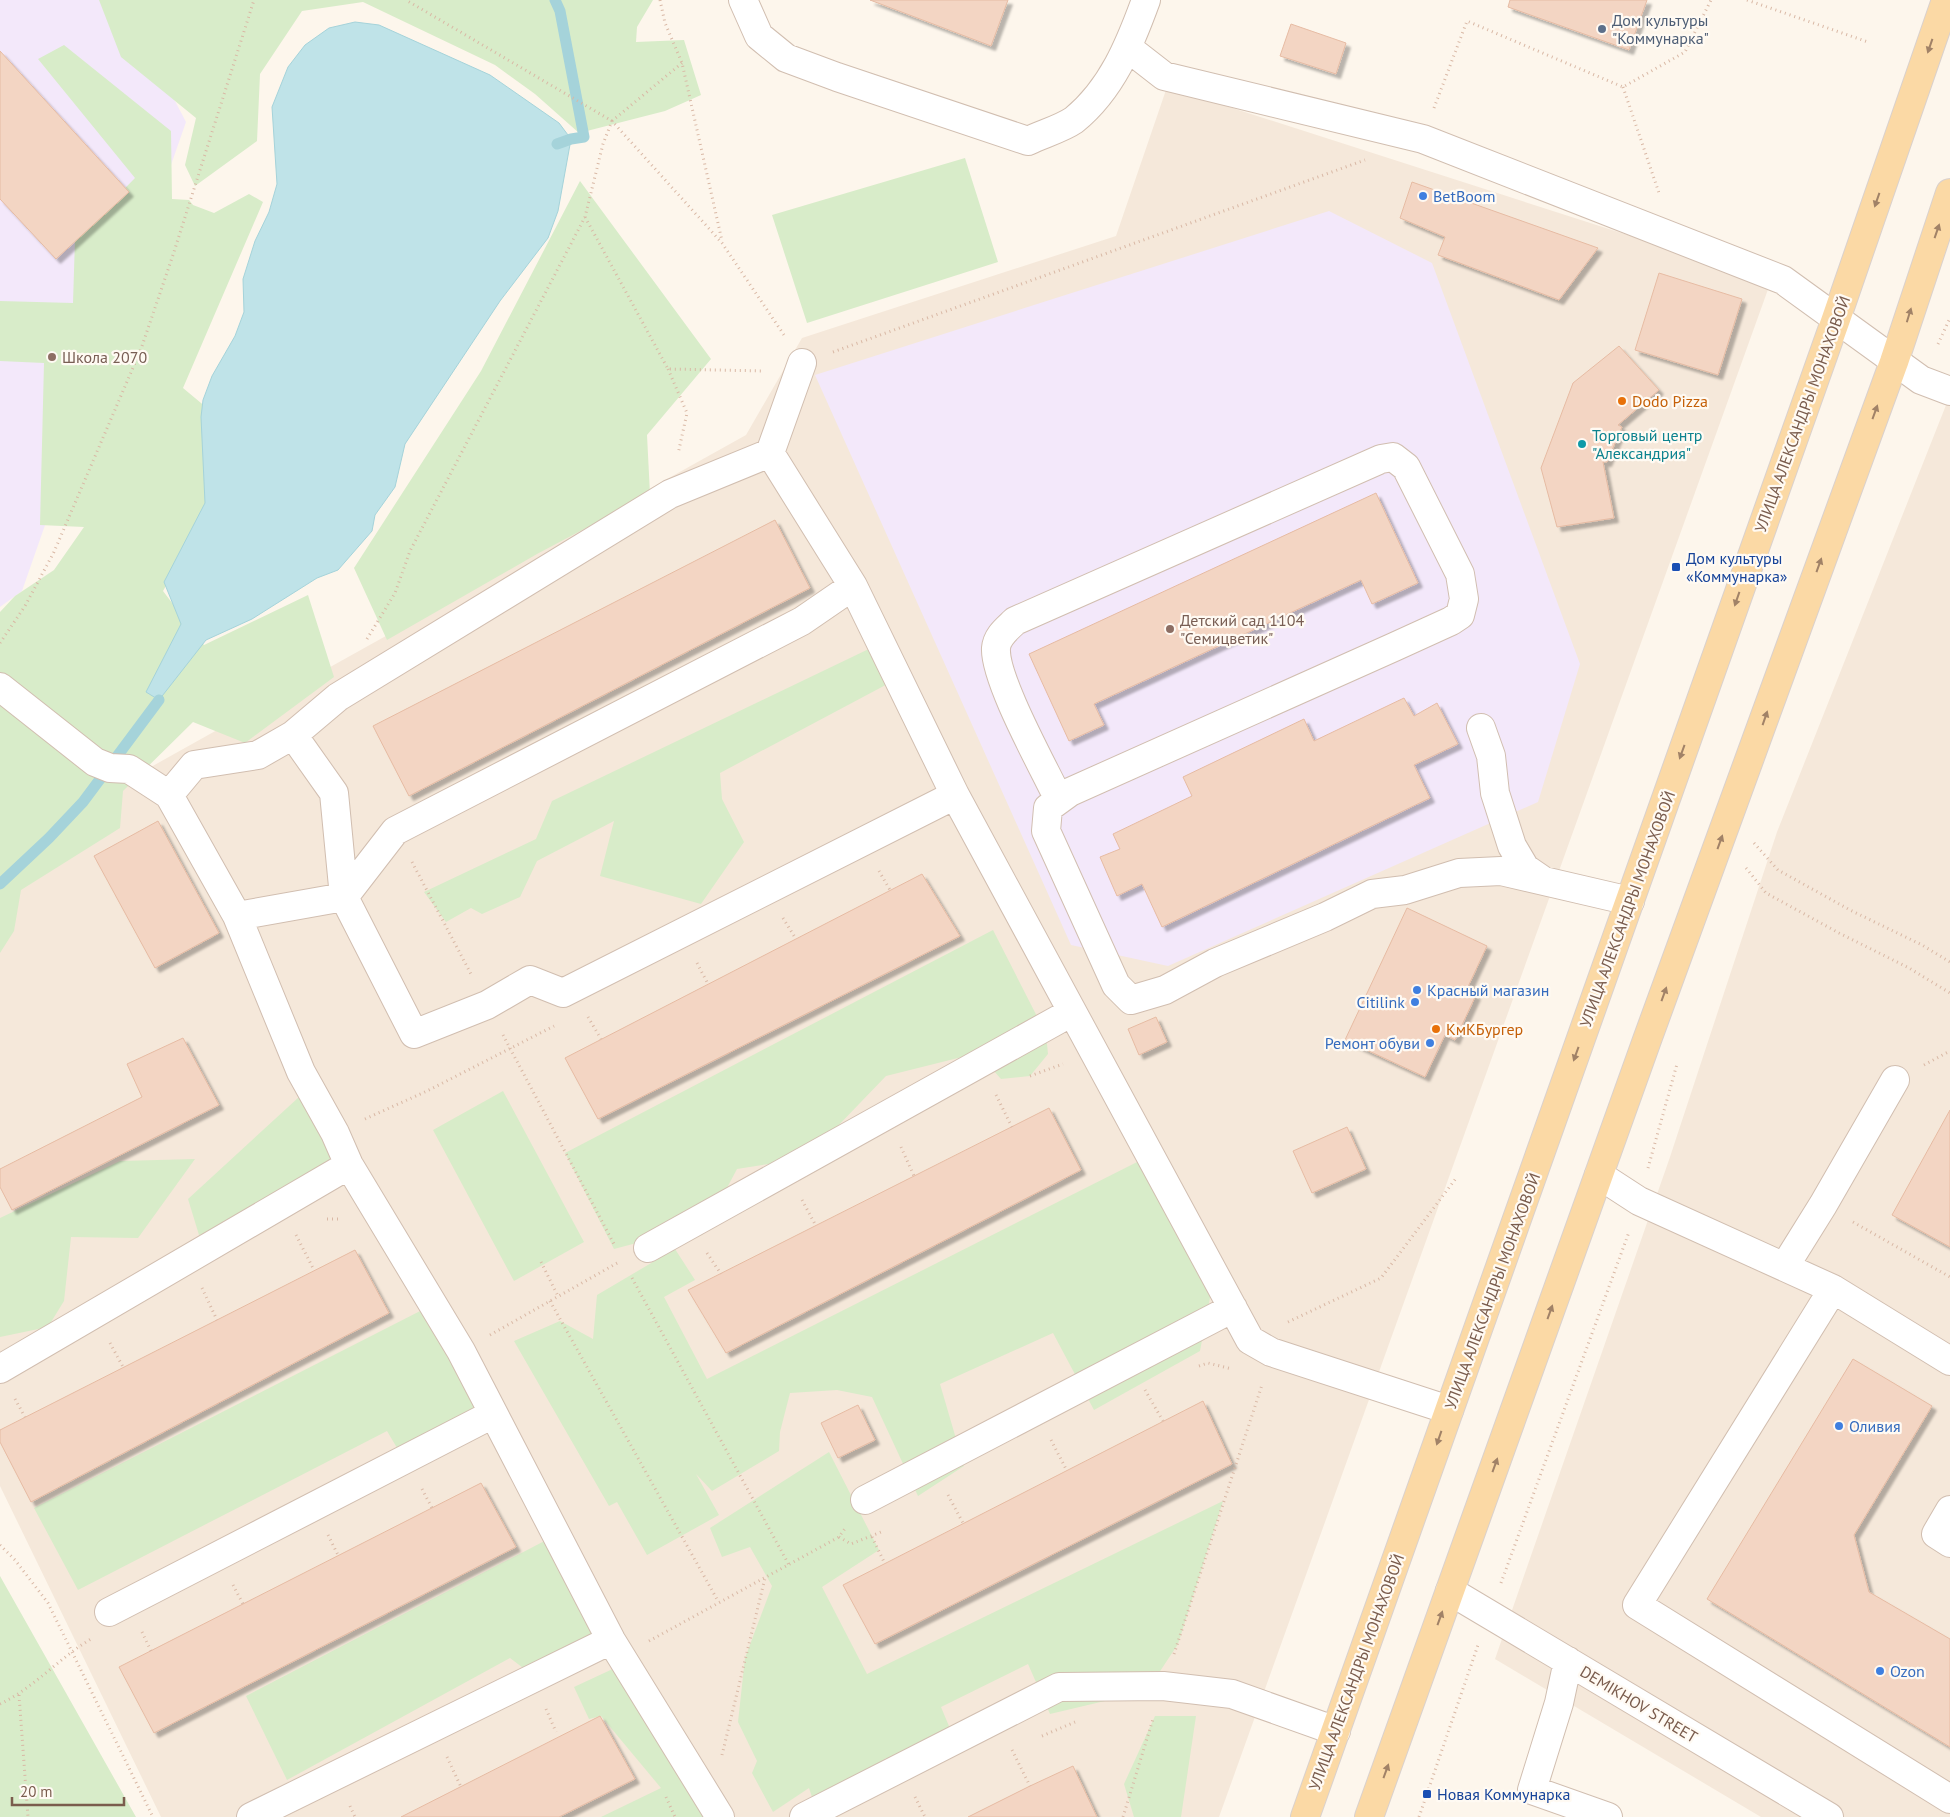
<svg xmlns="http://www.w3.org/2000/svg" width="1950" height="1817" viewBox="0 0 1950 1817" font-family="'PT Sans',sans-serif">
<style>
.residential{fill:#f5e8da}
.education{fill:#f3e8fa}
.green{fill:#d8ecc9}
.water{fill:#bfe3e8;stroke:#a5d3da}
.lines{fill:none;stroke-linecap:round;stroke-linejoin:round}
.stream{stroke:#a5d3da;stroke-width:11}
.building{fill:#f3d5c3;stroke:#e6bba3;filter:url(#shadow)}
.minor-casing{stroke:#d1beb0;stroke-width:30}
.major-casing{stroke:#dad1cd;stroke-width:30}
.path{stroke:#d9b8a5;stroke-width:3;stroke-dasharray:1 4;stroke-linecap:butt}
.minor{stroke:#fff;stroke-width:28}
.major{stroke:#fbd9a5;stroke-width:28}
.oneway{fill:#a18267}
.service-dot{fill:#5c6f8a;stroke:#fffaf3;stroke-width:2}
.shop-dot{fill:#3f7fe0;stroke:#fffaf3;stroke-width:2}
.education-dot{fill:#8d6e63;stroke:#fffaf3;stroke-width:2}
.food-dot{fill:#e8710a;stroke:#fffaf3;stroke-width:2}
.culture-dot{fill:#0f9aa8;stroke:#fffaf3;stroke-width:2}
.transit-dot{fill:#1a4fb4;stroke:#fffaf3;stroke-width:2}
.labels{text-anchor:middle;stroke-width:4.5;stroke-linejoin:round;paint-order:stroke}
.service-label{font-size:16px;fill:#4e5e75;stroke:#fffaf3;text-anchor:start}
.shop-label{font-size:16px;fill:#366cbe;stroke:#fffaf3;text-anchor:start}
.education-label{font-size:16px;fill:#785e54;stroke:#fffaf3;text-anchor:start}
.food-label{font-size:16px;fill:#c56008;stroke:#fffaf3;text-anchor:start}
.street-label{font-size:16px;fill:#7a5c4d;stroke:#fffaf3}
.culture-label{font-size:16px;fill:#0d838f;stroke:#fffaf3;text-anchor:start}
.transit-label{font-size:16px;fill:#164399;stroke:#fffaf3;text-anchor:start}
</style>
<defs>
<filter id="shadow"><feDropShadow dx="4.5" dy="4.5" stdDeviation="1" flood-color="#0004"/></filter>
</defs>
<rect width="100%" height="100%" fill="#fdf6ec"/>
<path class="residential" d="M1167,87L1771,281L1219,1817H161L0,1486V898L29,835L746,435L802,338L1116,236Z
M1950,395V1817H1761L1495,1659L1670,1157L1777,832Z"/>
<path class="education" d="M0,0H122L186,122L22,591L0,607Z
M1329,211L1432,263L1580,664L1538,802L1168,966L1071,945L815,375Z"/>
<path class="green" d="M99,0H653L637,27L636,42L684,40L701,95L665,111L579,133L535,94L495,65L363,2L302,11L260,74L257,141L195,186L185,165L196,118L121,57Z
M64,45L171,131L172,199L189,200L193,205L214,213L249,194L263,202L183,388L243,438L238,460L163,591L204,645L308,595L334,677L245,743L193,722L123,791L120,828L21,890L14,931L0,953V612L15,596L54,570L84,527L40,525L44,363L0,361V301L73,303L75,239L135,178L38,59Z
M965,158L998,262L807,323L772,215Z
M580,181L711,359L647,435L650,494L537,554L387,640L354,568L481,371Z
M875,646L895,680L720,773L722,799L744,842L701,904L600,876L614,821L537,861L520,897L482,914L471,908L446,922L424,892L536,839L552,801Z
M993,930L1046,1034L1048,1054L1030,1076L1001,1079L978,1053L886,1076L807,1158L737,1169L702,1235L675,1241L648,1240L614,1249L565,1153Z
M311,1086L354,1167L270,1223L199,1235L188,1199Z
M503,1091L584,1242L514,1281L433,1130Z
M1153,1154L1212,1287L1200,1351L1094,1410L1053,1333L940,1384L964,1466L918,1496L872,1397L837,1390L790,1393L780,1432L779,1451L712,1491L696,1474L719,1515L647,1555L617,1502L609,1506L514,1341L560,1321L593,1339L597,1295L675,1249L695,1280L664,1297L707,1379Z
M195,1159L138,1238L71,1237L64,1301L48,1327L0,1337V1218L120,1161Z
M428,1307L479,1410L403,1458L387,1431L78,1590L34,1508Z
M829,1452L879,1550L822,1587L867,1674L1223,1501L1178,1644L1147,1691L1050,1714L1028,1664L941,1707L959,1750L911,1779L886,1758L816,1809L809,1788L773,1812L752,1773L757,1761L738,1722L745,1658L772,1586L750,1547L722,1557L710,1528Z
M554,1536L604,1633L535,1677L510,1658L287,1780L246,1696Z
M0,1576L136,1817H0Z
M632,1660L707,1817H601L661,1788L601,1716L589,1719L574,1687Z
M1155,1716H1196L1181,1817H1134L1124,1784Z"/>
<path class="water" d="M355,22L379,25L490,75L559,123L571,139L558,211L548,238L500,301L405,444L395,487L375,515L372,531L338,570L317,578L252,619L206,640L159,700L146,692L181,624L164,582L205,503L201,417L203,400L212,376L235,336L244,312L243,279L255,241L269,212L277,184L272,107L288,67L305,45L329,28Z"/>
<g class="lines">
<path class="stream" d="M555,0L560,11L584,137L571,139L557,144
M0,884L49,838L83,802L159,700"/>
</g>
<path class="building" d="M870,0H1008L991,46Z
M1510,0H1647L1629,50L1508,7Z
M1291,24L1346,43L1336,74L1280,56Z
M0,51L129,192L56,259L0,199Z
M1412,182L1598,248L1559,300L1438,255L1445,237L1400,218Z
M1659,273L1742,299L1718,375L1635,350Z
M1619,346L1659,390L1618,425L1622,427L1607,462H1603L1614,518L1557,527L1541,468L1573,383Z
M1376,493L1418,583L1372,604L1361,580L1094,704L1104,725L1069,741L1029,654Z
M775,520L810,588L409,796L373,726Z
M1404,698L1414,716L1437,703L1458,744L1414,765L1430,798L1162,927L1142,884L1117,896L1100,857L1120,849L1113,834L1192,796L1183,777L1304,719L1314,741Z
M158,821L219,933L155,968L94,856Z
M922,874L960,936L598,1119L565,1058Z
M1407,908L1487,946L1466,991L1476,995L1455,1040L1445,1035L1425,1077L1345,1040Z
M1156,1017L1167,1042L1139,1055L1128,1029Z
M183,1038L219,1105L12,1210L0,1187V1169L142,1097L127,1064Z
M1049,1108L1081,1170L726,1353L688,1290Z
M1950,1110V1247L1892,1215Z
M1347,1127L1366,1169L1312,1193L1293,1151Z
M355,1250L389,1313L31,1502L0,1442V1430Z
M1853,1359L1932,1406L1854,1535L1869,1592L1950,1639V1747L1707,1599Z
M1203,1401L1232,1464L875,1644L843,1585Z
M858,1405L875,1440L838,1458L821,1423Z
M481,1483L516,1547L154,1733L119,1667Z
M600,1716L635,1779L559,1817H401Z
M1073,1766L1097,1817H968L1030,1786Z"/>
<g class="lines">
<defs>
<path id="minor" d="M743,0L759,36L786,58L837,77L1028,141C1042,134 1061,129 1074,120C1112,89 1130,44 1146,0
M1128,48L1164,76L1423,139L1783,280L1921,380L1950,391
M802,363L770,453L853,586L955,795L1250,1340L1271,1352L1449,1410
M0,687L95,762L110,768L129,769L169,795
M1481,728L1491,756L1495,793L1512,846L1525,868L1541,879
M293,735L334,793L344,897L414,1034L487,1005L530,980L563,993L955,795
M1059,800C1044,768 994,679 996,648C997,636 1007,629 1015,621L1381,459L1393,457L1406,467L1460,574L1464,599L1460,615L1451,621L1394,647L1070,792L1048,808L1046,831L1116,985L1131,1000L1165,990L1215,963L1325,917L1372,894L1405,890L1459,873L1501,871L1630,901
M237,916L344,897L395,831L802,621L853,586
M1599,1175L1639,1201L1833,1289L1637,1605L1950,1799
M648,1248L1072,1012
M1785,1266L1823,1205L1895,1080
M1833,1289L1950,1361
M0,1369L349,1165
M865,1500L1233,1308
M1950,1510L1936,1534L1950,1543
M1450,1591L1829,1817
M109,1612L493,1414
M1568,1661L1559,1703L1532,1790L1608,1817
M251,1817L611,1640
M720,1817L611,1640L461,1351L349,1165L335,1133L301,1072L237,916L169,795L194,765L258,755L293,735L338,697L670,494L770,453
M804,1817L1059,1687L1163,1686L1232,1694L1336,1731"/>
<path id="major" d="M1305,1817L1836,319L1946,0
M1369,1817L1647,1040L1894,362L1950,193"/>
</defs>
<use href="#minor" class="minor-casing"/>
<use href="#major" class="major-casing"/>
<path class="path" d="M660,0L665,23L682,63L722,241
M1747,0L1868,42
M682,63L612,121L722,243L784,335
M1623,87L1660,196
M1434,108L1467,21L1623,87L1685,52L1711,0
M585,217L668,369L764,371
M1938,344L1950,318
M833,352L1365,160
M668,369L687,413L678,454
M367,639L395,593L410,551L585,217L603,144L612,121L406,0
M0,643L25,606L54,552L141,349L173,255L254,0
M1754,843L1778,870L1850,910L1922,945L1950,962
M412,862L472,976
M1746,868L1766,893L1839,933L1909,968L1950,993
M879,871L890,890
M783,918L796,939
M697,963L708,984
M588,1017L601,1039
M503,1035L614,1244
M1924,1065L1950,1051
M1030,1076L1063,1064
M996,1095L1012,1127
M365,1119L427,1091L554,1026
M901,1147L914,1176
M1648,1168L1677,1064
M802,1200L816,1226
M327,1219H341
M1853,1222L1950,1277
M296,1235L314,1270
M707,1253L721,1274
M541,1262L558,1296
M632,1278L789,1565
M202,1288L217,1320
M550,1301L718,1601
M1288,1322L1381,1278L1457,1177
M490,1335L619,1262
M110,1343L123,1367
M1199,1366L1208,1363L1232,1369
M1145,1390L1163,1421
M15,1399L25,1417
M1051,1440L1067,1471
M422,1489L432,1508
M948,1495L963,1523
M328,1535L338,1555
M839,1537L851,1544L881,1532
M872,1537L885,1564
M0,1545L15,1560L48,1603L153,1817
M1501,1583L1629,1232
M233,1585L243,1604
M142,1632L151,1651
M649,1641L839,1537L846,1527
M1174,1654L1262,1385
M19,1695L28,1817
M0,1704C34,1688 59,1658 91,1639
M546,1709L556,1732
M1042,1736L1075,1722
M1012,1750L1030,1786
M722,1755L765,1578
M447,1757L461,1787
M666,1797L675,1817
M915,1797L925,1817
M350,1806L355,1817
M1123,1817L1153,1719
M1419,1817L1478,1645"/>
<use href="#minor" class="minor"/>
<use href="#major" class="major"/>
</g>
<defs><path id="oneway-solid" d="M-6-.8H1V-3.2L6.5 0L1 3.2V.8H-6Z" transform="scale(1.25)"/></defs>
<g class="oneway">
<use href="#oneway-solid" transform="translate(1930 46) rotate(109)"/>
<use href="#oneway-solid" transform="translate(1877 200) rotate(109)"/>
<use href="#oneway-solid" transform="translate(1937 231) rotate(-71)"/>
<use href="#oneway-solid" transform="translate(1909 315) rotate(-73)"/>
<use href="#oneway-solid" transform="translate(1875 412) rotate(-70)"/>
<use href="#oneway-solid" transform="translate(1819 565) rotate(-70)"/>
<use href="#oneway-solid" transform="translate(1737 599) rotate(109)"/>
<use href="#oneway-solid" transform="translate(1765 718) rotate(-71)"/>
<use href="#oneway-solid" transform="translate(1682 752) rotate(110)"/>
<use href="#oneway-solid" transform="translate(1720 842) rotate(-70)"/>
<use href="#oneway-solid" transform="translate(1664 994) rotate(-70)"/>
<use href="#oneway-solid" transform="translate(1576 1054) rotate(110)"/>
<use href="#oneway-solid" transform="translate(1550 1312) rotate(-70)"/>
<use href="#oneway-solid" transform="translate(1439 1438) rotate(109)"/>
<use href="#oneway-solid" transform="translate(1495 1465) rotate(-70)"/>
<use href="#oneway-solid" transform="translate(1440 1618) rotate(-70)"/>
<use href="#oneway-solid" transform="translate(1386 1771) rotate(-70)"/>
</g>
<circle class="service-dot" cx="1602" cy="29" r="5"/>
<g class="shop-dot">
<circle cx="1423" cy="196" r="5"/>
<circle cx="1417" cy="990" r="5"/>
<circle cx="1415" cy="1002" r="5"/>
<circle cx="1430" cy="1043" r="5"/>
<circle cx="1839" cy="1426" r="5"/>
<circle cx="1880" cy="1671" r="5"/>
</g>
<g class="education-dot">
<circle cx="52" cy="357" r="5"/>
<circle cx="1170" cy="629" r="5"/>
</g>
<g class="food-dot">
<circle cx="1622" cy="401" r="5"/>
<circle cx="1436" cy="1029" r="5"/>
</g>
<circle class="culture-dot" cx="1582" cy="444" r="5"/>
<g class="transit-dot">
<rect x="1671" y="562" width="10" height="10" rx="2.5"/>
<rect x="1422" y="1789" width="10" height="10" rx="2.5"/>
</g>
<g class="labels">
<g class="service-label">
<text x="1612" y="26">Дом культуры<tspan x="1612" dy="18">"Коммунарка"</tspan></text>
</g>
<g class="shop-label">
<text x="1433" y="202">BetBoom</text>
<text x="1427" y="996">Красный магазин</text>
<text x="1405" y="1008" text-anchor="end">Citilink</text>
<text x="1420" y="1049" text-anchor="end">Ремонт обуви</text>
<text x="1849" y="1432">Оливия</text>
<text x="1890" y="1677">Ozon</text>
</g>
<g class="education-label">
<text x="62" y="363">Школа 2070</text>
<text x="1180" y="626">Детский сад 1104<tspan x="1180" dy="18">"Семицветик"</tspan></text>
</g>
<g class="food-label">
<text x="1632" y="407">Dodo Pizza</text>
<text x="1446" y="1035">КмКБургер</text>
</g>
<g class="street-label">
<text transform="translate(1802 414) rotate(-70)" y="6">УЛИЦА АЛЕКСАНДРЫ МОНАХОВОЙ</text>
<text transform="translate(1627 909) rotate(-70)" y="6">УЛИЦА АЛЕКСАНДРЫ МОНАХОВОЙ</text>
<text transform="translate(1492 1291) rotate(-70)" y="6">УЛИЦА АЛЕКСАНДРЫ МОНАХОВОЙ</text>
<text transform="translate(1356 1672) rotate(-70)" y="6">УЛИЦА АЛЕКСАНДРЫ МОНАХОВОЙ</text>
<text transform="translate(1639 1704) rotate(31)" y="6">DEMIKHOV STREET</text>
</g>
<g class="culture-label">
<text x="1592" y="441">Торговый центр<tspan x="1592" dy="18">"Александрия"</tspan></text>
</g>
<g class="transit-label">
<text x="1686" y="564">Дом культуры<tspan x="1686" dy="18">«Коммунарка»</tspan></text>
<text x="1437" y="1800">Новая Коммунарка</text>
</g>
</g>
<path d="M12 1797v8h112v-8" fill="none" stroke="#7a5c4d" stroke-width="2.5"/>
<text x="20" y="1797" font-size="15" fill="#7a5c4d" stroke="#fffaf3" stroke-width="4" paint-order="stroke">20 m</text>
</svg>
